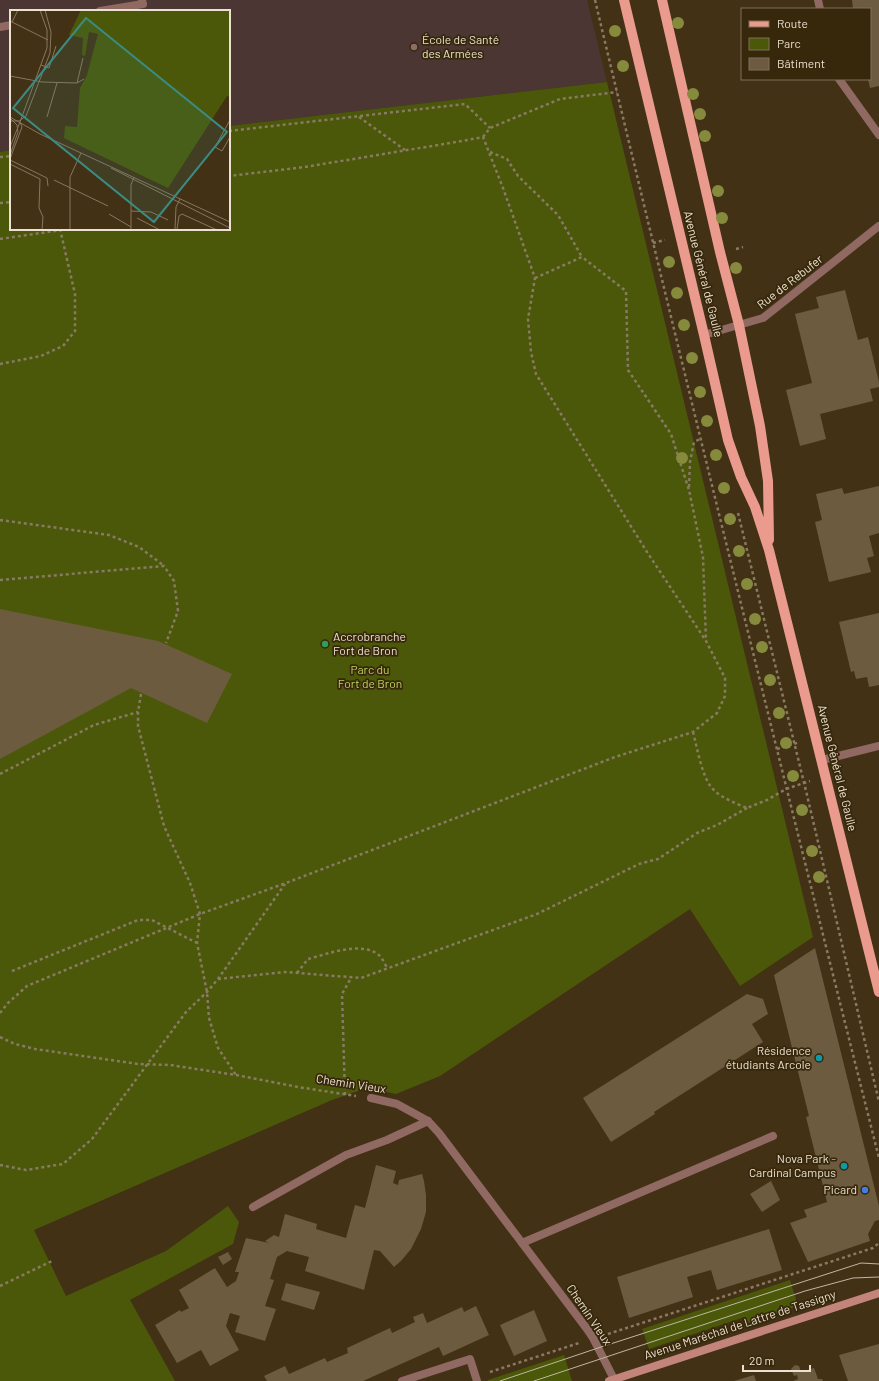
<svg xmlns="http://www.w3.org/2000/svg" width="879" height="1381" viewBox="0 0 879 1381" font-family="Barlow,sans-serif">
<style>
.education{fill:#4b3634}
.green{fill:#4b5809}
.building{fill:#6d5b3f}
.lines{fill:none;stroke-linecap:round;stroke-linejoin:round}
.path{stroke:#887a63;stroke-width:2.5;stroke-dasharray:3 3;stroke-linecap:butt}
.lane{stroke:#906962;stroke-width:8}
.street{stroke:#906962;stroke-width:8}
.secondary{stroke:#c3857b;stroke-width:8}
.primary{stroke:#ea9b8d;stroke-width:10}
.tram{stroke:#c1b6a3;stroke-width:1}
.tree{fill:#858a3d}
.education-dot{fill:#8d6e63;stroke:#37270b;stroke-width:1.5}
.leisure-dot{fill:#2e9e5b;stroke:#37270b;stroke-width:1.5}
.culture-dot{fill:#0f9aa8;stroke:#37270b;stroke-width:1.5}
.shop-dot{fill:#3f7fe0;stroke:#37270b;stroke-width:1.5}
.labels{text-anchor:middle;stroke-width:3.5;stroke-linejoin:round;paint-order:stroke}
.poi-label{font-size:12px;fill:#ebe1d1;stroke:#37270b;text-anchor:end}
.street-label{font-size:12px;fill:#ebe1d1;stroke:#37270b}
.park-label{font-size:12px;fill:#bbd35d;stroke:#37270b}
.inset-road{fill:none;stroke:#867760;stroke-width:1}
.view{fill:#3b8b82;fill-opacity:0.15;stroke:#3b8b82;stroke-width:2}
.inset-edge{fill:none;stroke:#ebe1d1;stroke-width:2}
</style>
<rect width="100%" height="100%" fill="#423115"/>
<path class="education" d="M0,0H587L607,82L229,126V11H11V150L0,152Z"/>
<path class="green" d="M607,82L813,937L740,986L690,909L440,1076L396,1094L367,1088L332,1100L34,1230L66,1296L166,1251L228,1206L239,1222L233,1244L130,1300L175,1381H0V152L11,150V229H229V126Z
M790,1280L798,1306L748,1323L745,1317L649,1349L642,1329Z
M564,1355L572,1381H488V1380Z"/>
<path class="building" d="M852,0H879V86L870,88L868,79H870V9H853Z
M845,290L858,340L868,337L879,382V387L870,389L873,401L820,414L826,439L800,446L786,390L812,383L795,314L819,308L816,297Z
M879,486V533L869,536L874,556L867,558L871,572L829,582L815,522L822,520L816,494L842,488L844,494Z
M0,609L158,641L232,674L207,723L131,688L0,759Z
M879,613V685L869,687L867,677L856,679L854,671L851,672L839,622Z
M815,948L879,1206V1220L875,1221L868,1234L870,1241L808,1262L790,1223L807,1217L804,1210L827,1202L806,1117L809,1116L774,975Z
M747,994L763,999L768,1014L752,1024L763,1042L654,1112L655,1114L611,1142L583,1098Z
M376,1165L396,1171L393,1183L398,1185L399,1180L422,1174L424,1181L426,1195V1212L421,1229L411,1249L401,1261L394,1267L380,1251L374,1250L364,1290L305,1271L309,1257L287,1251L277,1257L270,1279L274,1280L265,1306L276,1309L265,1341L235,1332L240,1316L230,1313L226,1326L239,1350L210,1366L201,1350L177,1363L155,1325L180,1310L181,1312L189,1308L179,1290L215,1268L227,1287L236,1281L239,1272H235L246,1238L269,1243L265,1241L274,1235L279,1237L285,1214L317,1224L316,1229L346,1238L355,1205L365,1208Z
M771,1181L780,1200L762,1212L750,1194Z
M769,1229L782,1270L717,1290L711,1270L687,1277L693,1297L629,1318L617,1277Z
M228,1252L232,1259L223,1265L218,1257Z
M286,1283L320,1292L314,1310L281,1300Z
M476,1306L489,1335L443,1356L439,1347L363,1381H267L264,1376L285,1366L289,1374L325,1358L327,1362L348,1353L347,1348L390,1328L392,1333L415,1322L413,1317L423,1313L427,1323L462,1307L464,1312Z
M534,1310L547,1341L514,1356L500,1325Z
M879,1344V1381H848L839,1355Z
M795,1365L799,1366L801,1372L814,1368L818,1379H822L823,1381H793L798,1379L797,1375L794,1376L791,1369Z
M754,1375L756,1381H734Z"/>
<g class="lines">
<path class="path" d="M595,0C687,387 782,773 879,1158
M359,117L405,150
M229,131L465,104L490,128
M483,137L490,128L560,99L617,92
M490,152L507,159L518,176L558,215L582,257
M0,157L11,156
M0,203L11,202
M0,239L68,229
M653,243L665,240
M736,249L743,247
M535,278L582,257L626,291L628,370L671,434L689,490L703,557L706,641
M0,364L41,356L63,346L75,331V294L60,229
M689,487L690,462L694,442L700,439
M738,513L807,795L879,1102
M0,520L109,535L139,547L163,565
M0,580L164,566L174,581L178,611L166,643
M141,694L138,712V726L164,826L190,883L200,914L197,943L207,992L209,1018L218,1048L236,1075
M693,732C697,747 702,777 712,788C719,797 737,804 747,808L767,800L786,789L810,781
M777,749L800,742
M0,774L94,725L138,712
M12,971L138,920H152L197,943
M297,973L308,959C327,954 363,940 380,956C383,959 385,965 388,969
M218,979L285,972L361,978L537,914L639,864L658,859L697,833L717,825L747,808
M0,1013L8,1003L27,986L200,914L286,883L615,757L693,732L717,713L725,696V678L706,641L647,552L536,374L531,352L528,319L535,278L503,188L483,137L462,141L305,167L229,176
M0,1037L15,1044L35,1049L138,1064L170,1065L236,1075L298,1087L356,1096
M345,1095L342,994L351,978
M0,1165L26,1170L63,1164L92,1139L186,1012L207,992L218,979L285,884
M0,1286L54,1260
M608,1334L873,1248L879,1243
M490,1372L579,1343"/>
<path class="lane" d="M818,0L820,9
M100,11L143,4L142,0
M0,27L11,25
M839,79L879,135
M253,1207L346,1155L387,1140L428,1121
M522,1243L773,1136
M402,1381L470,1359L477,1381"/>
<path class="street" d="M704,335L763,318L879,226
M822,760L879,746
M371,1098L397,1104L428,1121L439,1133L587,1329L593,1338L615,1381"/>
<path class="secondary" d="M609,1381L879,1293"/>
<path class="primary" d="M624,0L704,335L728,440L741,477L755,507L769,550L879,992
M662,0L720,252L739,325L760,426L768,481L769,540"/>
<path class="tram" d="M500,1381L598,1348L861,1263L879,1264
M534,1381L805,1291L853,1278L879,1277"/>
</g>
<g class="tree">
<circle cx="678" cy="23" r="6"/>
<circle cx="615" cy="31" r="6"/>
<circle cx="623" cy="66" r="6"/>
<circle cx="693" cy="94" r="6"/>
<circle cx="700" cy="114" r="6"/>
<circle cx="705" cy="136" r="6"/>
<circle cx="718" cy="191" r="6"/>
<circle cx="722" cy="218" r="6"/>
<circle cx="669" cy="262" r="6"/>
<circle cx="736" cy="268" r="6"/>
<circle cx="677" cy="293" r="6"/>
<circle cx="684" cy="325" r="6"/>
<circle cx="692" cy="358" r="6"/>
<circle cx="700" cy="392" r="6"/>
<circle cx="707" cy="421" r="6"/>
<circle cx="716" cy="455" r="6"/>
<circle cx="682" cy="458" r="6"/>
<circle cx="724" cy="488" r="6"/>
<circle cx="730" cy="519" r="6"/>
<circle cx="739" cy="551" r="6"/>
<circle cx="747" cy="584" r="6"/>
<circle cx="755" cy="619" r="6"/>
<circle cx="762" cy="647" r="6"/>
<circle cx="770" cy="680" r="6"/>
<circle cx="779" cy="713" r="6"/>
<circle cx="786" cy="743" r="6"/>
<circle cx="793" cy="776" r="6"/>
<circle cx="802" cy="810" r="6"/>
<circle cx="812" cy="851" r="6"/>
<circle cx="819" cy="877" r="6"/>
</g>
<circle class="education-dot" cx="414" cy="47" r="4"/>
<circle class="leisure-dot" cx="325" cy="644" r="4"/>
<g class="culture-dot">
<circle cx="819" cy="1058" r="4"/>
<circle cx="844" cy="1166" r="4"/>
</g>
<circle class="shop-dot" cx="865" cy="1190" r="4"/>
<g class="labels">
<g class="poi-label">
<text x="422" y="44" text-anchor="start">École de Santé<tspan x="422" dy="14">des Armées</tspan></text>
<text x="333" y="641" text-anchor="start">Accrobranche<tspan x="333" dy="14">Fort de Bron</tspan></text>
<text x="811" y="1055">Résidence<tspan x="811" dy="14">étudiants Arcole</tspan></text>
<text x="836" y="1163">Nova Park -<tspan x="836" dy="14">Cardinal Campus</tspan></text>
<text x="857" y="1194">Picard</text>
</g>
<g class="street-label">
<text transform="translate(703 274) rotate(76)" y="4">Avenue Général de Gaulle</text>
<text transform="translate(790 282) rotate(-38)" y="4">Rue de Rebufer</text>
<text transform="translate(837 768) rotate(76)" y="4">Avenue Général de Gaulle</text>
<text transform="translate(351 1084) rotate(9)" y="4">Chemin Vieux</text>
<text transform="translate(589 1315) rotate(56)" y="4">Chemin Vieux</text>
<text transform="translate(740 1325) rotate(-18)" y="4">Avenue Maréchal de Lattre de Tassigny</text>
</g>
<g class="park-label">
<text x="370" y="674">Parc du<tspan x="370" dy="14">Fort de Bron</tspan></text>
</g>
</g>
<g transform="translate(10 10)">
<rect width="220" height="220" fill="#423115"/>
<path d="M71,0H220V87L217,86L158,178L54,128L55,116L67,117L70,78L77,65L88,24L79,22L75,46L72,45L73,28L59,25Z" fill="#4b5809"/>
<path class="inset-road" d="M0,11L38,30M2,12L8,0M31,55L39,58L46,36M0,66L32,72L67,73L74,69M67,73L73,48M0,107L30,124L220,212M37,107L47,73M220,110L205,137L212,141L220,127M0,111H9L16,106L40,43L41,22L35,0M10,112L37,38V20L30,0M0,137L10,112M0,145L8,122L7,115L1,109M0,149L12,117L10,112M0,150L37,168L38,176M0,154L30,169L29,198L33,207L32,220M101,158L220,218M44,170L98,196M121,201L141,202L158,210M99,204L121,217M127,208L150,220M165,219L166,197L170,189M167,219L169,206L172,204L207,220M60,220V167L71,143M121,220V175L124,167"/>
<path class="view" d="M76,8L217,122L144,212L3,98Z"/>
<rect width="220" height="220" class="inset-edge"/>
</g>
<rect x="741" y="8" width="130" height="72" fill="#37270b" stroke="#7f715a"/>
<rect x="749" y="21" width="20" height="6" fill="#ea9b8d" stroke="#7f715a"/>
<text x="777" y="28" font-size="12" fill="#ebe1d1">Route</text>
<rect x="749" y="38" width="20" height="12" fill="#4b5809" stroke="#7f715a"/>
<text x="777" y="48" font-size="12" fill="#ebe1d1">Parc</text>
<rect x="749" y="58" width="20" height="12" fill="#6d5b3f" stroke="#7f715a"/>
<text x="777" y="68" font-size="12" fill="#ebe1d1">Bâtiment</text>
<path d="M743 1365v6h67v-6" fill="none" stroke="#ebe1d1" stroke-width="2"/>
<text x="749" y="1365" font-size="12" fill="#ebe1d1" stroke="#37270b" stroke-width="3" paint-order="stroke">20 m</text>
</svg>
